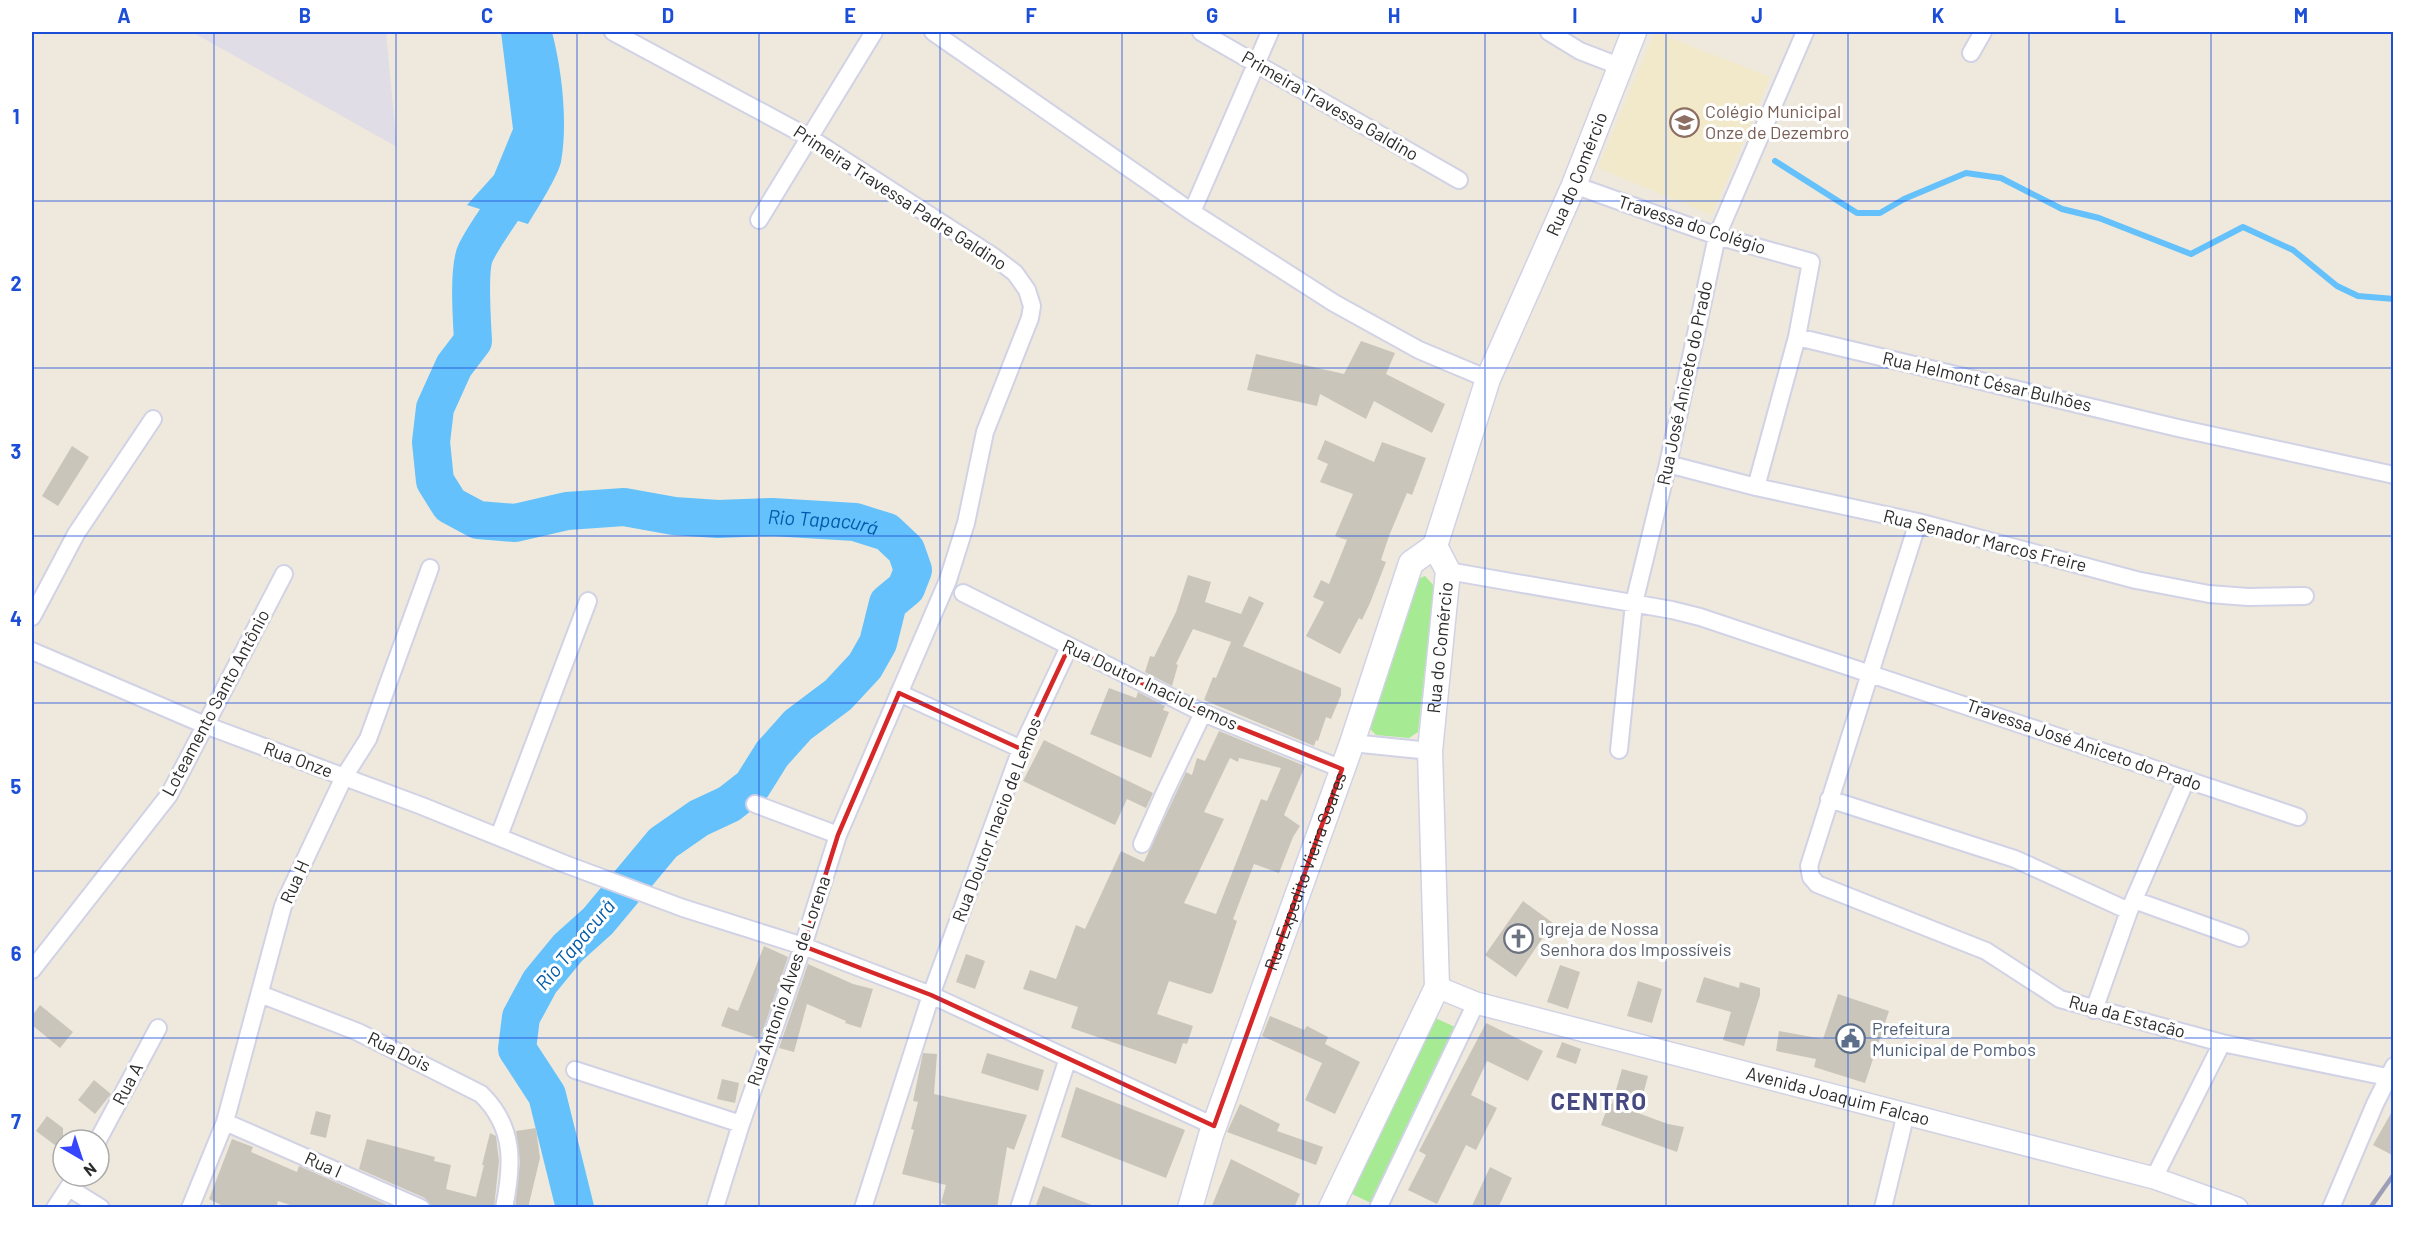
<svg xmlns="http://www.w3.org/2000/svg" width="2425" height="1239" viewBox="0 0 2425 1239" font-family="Barlow,sans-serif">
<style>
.industrial{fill:#e1dde6}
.education{fill:#f2e9ca}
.green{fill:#a6ea93}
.water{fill:#64c1fb}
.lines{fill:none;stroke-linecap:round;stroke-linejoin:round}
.stream{stroke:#64c1fb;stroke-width:6}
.river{stroke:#64c1fb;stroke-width:38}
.building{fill:#cac5bb;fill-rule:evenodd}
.minor-casing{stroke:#d1d2e5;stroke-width:20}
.tertiary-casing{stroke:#d1d2e5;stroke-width:24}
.secondary-casing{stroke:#d1d2e5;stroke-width:27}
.minor{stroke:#fff;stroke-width:16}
.tertiary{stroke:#fff;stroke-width:21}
.secondary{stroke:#fff;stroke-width:24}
.rail{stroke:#9e9eb7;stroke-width:4.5}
.marked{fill:none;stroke:#d62828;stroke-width:4.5;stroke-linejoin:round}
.grid{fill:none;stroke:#1d4ed8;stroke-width:1.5;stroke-opacity:0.55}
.labels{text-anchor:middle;stroke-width:6;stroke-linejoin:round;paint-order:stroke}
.street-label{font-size:18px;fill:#2b2b2b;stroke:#fff}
.education-label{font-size:18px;fill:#785e54;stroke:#fff;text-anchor:start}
.worship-label{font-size:18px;fill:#5b616d;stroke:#fff;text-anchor:start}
.service-label{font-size:18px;fill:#4e5e75;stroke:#fff;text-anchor:start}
.water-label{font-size:20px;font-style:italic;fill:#005baa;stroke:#fff}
.district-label{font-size:24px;font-weight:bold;letter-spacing:1.5px;fill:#464a81;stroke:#fff}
.neatline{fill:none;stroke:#1d4ed8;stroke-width:2}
.grid-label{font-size:20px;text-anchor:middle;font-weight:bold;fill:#1d4ed8}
</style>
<rect width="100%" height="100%" fill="#eee9dc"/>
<path class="industrial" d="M192,32H386L397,147Z"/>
<path class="education" d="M1655,32L1770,77L1712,215L1598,168Z"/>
<path class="green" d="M1425,576L1434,586L1418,732L1409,738L1376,735L1367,726L1418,579Z
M1433,1017L1455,1027L1371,1203L1348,1192Z"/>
<path class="water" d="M501,32H552C562,70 568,123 561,162C557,178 537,209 528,224L467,205L494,175L513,129Z"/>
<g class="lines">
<path class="stream" d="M1775,161L1857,213H1880L1904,199L1966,173L2001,178L2062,209L2099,218L2191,254L2243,227L2293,250L2337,286L2358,296L2394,299"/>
<path class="river" id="s1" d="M525,172C512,201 490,224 476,252C468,267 472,322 473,341L454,366L435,408L431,442L435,481L450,505L478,520L515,523L567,511L624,507L674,516L718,519L772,517L855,522L887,532L906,550L913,570L906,588L888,603L878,643L865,666L838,695L798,725L772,754L752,786L729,804L699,818L663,843L598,921L568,948L540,982L521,1017L517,1049L547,1095L575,1208"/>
</g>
<path class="building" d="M1361,341L1395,353L1386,374L1445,404L1432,433L1374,401L1366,419L1320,394L1317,406L1247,390L1256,354L1344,374Z
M1325,440L1374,462L1382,442L1426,458L1412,495L1407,493L1389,536L1381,560L1386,562L1370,603L1362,620L1359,618L1340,654L1306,636L1324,602L1313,597L1321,580L1329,584L1347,540L1335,536L1353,494L1320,482L1328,464L1317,459Z
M72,446L89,457L58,506L42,496Z
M1188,575L1211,582L1205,602L1241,614L1249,596L1264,603L1243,646L1238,644L1341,688V695L1331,719L1326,717L1318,741L1316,740L1314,746L1204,700L1213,677L1216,678L1231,642L1193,629L1176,664L1178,665L1172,686L1145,672L1150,656L1154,657L1176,612Z
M1109,688L1136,698L1138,692L1165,706L1163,710L1169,712L1151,758L1090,734Z
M1219,731L1305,766L1284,815L1300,826L1293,837L1279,873L1254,864L1233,919L1237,921L1213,992L1210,994L1169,981L1157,1014L1193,1026L1187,1044L1183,1043L1176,1064L1071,1028L1078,1007L1023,989L1030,970L1056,979L1076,925L1085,929L1121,851L1144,862L1186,772L1192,775L1197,758L1205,761ZM1230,758L1238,762L1239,758L1281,768L1267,801L1261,799L1216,914L1184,903L1224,819L1204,812Z
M1044,740L1153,793L1146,808L1127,799L1115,825L1023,781Z
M1523,901L1553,923L1516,977L1485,955Z
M764,946L788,957L760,1039L721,1026L728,1007L738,1011Z
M966,954L985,961L975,989L956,982Z
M808,964L853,984L873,989L861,1028L845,1023L846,1021L807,1004L794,1052L779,1048Z
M1560,965L1580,972L1568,1009L1547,1002Z
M1704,977L1739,988L1740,982L1760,988V995L1744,1046L1723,1040L1731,1012L1696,1002Z
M1638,981L1662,989L1652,1023L1627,1016Z
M1838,994L1889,1011L1865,1083L1814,1067L1816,1059L1776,1051L1779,1031L1823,1039Z
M40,1005L73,1032L60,1048L32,1025V1016Z
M1270,1016L1304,1030L1307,1026L1328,1037L1325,1044L1360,1062L1335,1114L1305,1100L1322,1063L1262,1036Z
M1486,1023L1543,1051L1528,1081L1487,1061L1471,1095L1497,1108L1476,1150L1466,1145L1437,1204L1408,1190L1426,1155L1419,1151Z
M1562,1042L1581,1049L1576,1064L1556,1057Z
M923,1053L937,1054L934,1094L1027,1115L1014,1150L1007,1147L997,1208H956L941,1203L946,1185L902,1174L914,1130L911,1129L918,1102L913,1101Z
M987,1053L1044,1070L1038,1091L981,1073Z
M1622,1069L1648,1076L1638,1113L1668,1124L1684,1127L1677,1152L1601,1125L1609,1103L1612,1104Z
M722,1079L739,1083L735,1103L717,1099Z
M94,1080L111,1094L95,1114L78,1100Z
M1076,1087L1185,1130L1166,1178L1061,1137Z
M1240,1104L1280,1124L1277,1131L1323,1147L1316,1165L1227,1132Z
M2394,1108V1156L2373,1145Z
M316,1111L331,1115L326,1138L310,1134Z
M47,1116L63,1128V1151L36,1131Z
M536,1128L540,1158L528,1208H515L520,1162L516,1131Z
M490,1133L496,1136L499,1161L494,1208H431L425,1198L359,1169L367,1139L435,1157L434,1161L451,1165L446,1189L476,1197L484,1165H482Z
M232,1139L253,1147L251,1152L297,1172L299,1166L394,1208H299L278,1201L276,1208H227L209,1199Z
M1231,1159L1300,1194L1294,1208H1211Z
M1490,1167L1512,1178L1498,1208H1471Z
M1043,1186L1094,1206V1208H1035Z"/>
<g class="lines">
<defs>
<path id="minor" d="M613,32L810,138L994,257L1015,273L1027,290L1032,306L1030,318L985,432L966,523L948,580L838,835L803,946L741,1124L715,1208
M933,32L1192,212L1334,303L1419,350L1488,379
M1201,32L1459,180
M1549,32L1580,51L1619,66
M1971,53L1983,32
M1574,185L1717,236L1811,262L1797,337L1756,487
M1192,212L1270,32
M759,220L874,32
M1797,337L2178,428L2394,475
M1668,464L1756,487L1918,522L2136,580L2209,594L2248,597L2305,596
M1918,522L1809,866L1811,877L1817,884L1986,951L2060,999L2222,1043L2387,1077
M1448,571L1672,610L1700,617L2298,817
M963,593L1203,713L1342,769
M32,617L76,534L153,419
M32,651L205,725L422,806L565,864L683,908L803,946L931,995L1214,1126
M899,693L1021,749
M1352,743L1430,751
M1619,750L1634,603L1668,464L1717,236L1805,32
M1829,799L2015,859L2129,911
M755,804L838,835
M499,836L588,601
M1142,844L1165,792L1203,713
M2134,900L2240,938
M32,970L169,795L284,574
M260,994L358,1032L481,1094C515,1127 513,1164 504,1208
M2094,1010L2129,911L2186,780
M575,1070L741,1124
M225,1122L421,1208
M98,1140L158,1028
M2154,1178L2222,1043
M69,1188L101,1208
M55,1208L76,1176
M190,1208L225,1122L283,906L344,777L368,739L430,568
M863,1208L931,995L1021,749L1069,647
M1019,1208L1068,1058
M1378,1208L1476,1003
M1883,1208L1906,1113
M2331,1208L2375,1104L2394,1066"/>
<g id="tertiary">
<path id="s2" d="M1437,987L1476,1003L2154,1178L2237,1208"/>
</g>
<g id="secondary">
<path id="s3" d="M1190,1208L1211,1135L1352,743L1411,563L1435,546"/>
<path id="s4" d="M1331,1208L1437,987L1430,751L1448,571L1435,546L1488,379L1574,185L1634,32"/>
</g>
</defs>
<use href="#minor" class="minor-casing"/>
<use href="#tertiary" class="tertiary-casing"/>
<use href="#secondary" class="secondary-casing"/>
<use href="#minor" class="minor"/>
<use href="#tertiary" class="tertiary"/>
<use href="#secondary" class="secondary"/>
<path class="rail" d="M2370,1208L2394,1174"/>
</g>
<path class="marked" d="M1069,647L1203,713L1342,769L1214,1126L931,995L803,946L838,835L899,693L1021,749Z"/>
<path class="grid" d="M214,32V1208M396,32V1208M577,32V1208M759,32V1208M940,32V1208M1122,32V1208M1303,32V1208M1485,32V1208M1666,32V1208M1848,32V1208M2029,32V1208M2211,32V1208M32,201H2394M32,368H2394M32,536H2394M32,703H2394M32,871H2394M32,1038H2394"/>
<defs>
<symbol id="school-ring" viewBox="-11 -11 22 22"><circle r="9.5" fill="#fff" stroke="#8d6e63" stroke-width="1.5"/><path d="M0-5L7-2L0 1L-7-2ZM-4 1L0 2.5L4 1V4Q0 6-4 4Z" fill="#8d6e63"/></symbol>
<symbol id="church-ring" viewBox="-11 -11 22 22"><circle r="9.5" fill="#fff" stroke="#6b7280" stroke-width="1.5"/><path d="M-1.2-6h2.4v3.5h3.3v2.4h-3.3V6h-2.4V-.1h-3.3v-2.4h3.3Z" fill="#6b7280"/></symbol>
<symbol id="civic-ring" viewBox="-11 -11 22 22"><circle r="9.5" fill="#fff" stroke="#5c6f8a" stroke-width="1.5"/><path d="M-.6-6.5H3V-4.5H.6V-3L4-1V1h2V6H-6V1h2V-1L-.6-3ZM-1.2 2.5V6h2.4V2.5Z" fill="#5c6f8a"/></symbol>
</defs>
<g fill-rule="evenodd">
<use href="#school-ring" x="1668" y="106" width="33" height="33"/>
<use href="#church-ring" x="1502" y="922" width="33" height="33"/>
<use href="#civic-ring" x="1834" y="1022" width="33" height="33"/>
</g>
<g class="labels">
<g class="street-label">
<text transform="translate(1330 106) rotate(30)" y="6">Primeira Travessa Galdino</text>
<text dy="6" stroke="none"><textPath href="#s4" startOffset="1089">Rua do Comércio</textPath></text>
<text transform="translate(900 198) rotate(33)" y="6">Primeira Travessa Padre Galdino</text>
<text transform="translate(1692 225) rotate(18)" y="6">Travessa do Colégio</text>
<text transform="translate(1987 382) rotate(13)" y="6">Rua Helmont César Bulhões</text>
<text transform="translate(1685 383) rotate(-78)" y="6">Rua José Aniceto do Prado</text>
<text transform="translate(1985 541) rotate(14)" y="6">Rua Senador Marcos Freire</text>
<text dy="6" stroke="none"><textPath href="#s4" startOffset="585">Rua do Comércio</textPath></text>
<text transform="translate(1150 685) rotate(25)" y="6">Rua Doutor InacioLemos</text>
<text transform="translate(216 703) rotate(-62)" y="6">Loteamento Santo Antônio</text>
<text transform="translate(2084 745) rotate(19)" y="6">Travessa José Aniceto do Prado</text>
<text transform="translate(298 760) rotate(20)" y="6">Rua Onze</text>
<text transform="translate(997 820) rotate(-69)" y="6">Rua Doutor Inacio de Lemos</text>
<text dy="6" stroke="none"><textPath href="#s3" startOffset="356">Rua Expedito Vieira Soares</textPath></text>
<text transform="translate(295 882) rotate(-66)" y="6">Rua H</text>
<text transform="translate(789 981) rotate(-71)" y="6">Rua Antonio Alves de Lorena</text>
<text transform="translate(2127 1017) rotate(15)" y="6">Rua da Estacão</text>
<text transform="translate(399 1052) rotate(26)" y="6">Rua Dois</text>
<text transform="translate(128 1084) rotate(-62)" y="6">Rua A</text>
<text dy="6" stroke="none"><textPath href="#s2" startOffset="416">Avenida Joaquim Falcao</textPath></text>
<text transform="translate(323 1165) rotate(24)" y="6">Rua I</text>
</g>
<g class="education-label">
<text x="1705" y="118">Colégio Municipal<tspan x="1705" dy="21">Onze de Dezembro</tspan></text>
</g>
<g class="worship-label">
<text x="1540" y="935">Igreja de Nossa<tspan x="1540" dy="21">Senhora dos Impossíveis</tspan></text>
</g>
<g class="service-label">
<text x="1872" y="1035">Prefeitura<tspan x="1872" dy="21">Municipal de Pombos</tspan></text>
</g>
<g class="water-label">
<text dy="7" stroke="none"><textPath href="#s1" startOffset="742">Rio Tapacurá</textPath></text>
<text transform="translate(575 945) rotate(-50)" y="7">Rio Tapacurá</text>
</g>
<g class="district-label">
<text x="1599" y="1110">CENTRO</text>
</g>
</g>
<rect width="2425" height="1239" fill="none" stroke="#ffffff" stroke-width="66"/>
<g transform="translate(81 1158) rotate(141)"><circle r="28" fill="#ffffff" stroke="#aaaaaa" stroke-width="1.5"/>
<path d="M0-4.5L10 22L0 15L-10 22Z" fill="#3845ff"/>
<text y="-9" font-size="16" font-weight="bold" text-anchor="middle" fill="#2b2b2b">N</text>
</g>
<rect x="33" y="33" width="2359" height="1173" class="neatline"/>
<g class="grid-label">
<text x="124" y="23">A</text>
<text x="305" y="23">B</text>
<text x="487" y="23">C</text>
<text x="668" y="23">D</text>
<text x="850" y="23">E</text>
<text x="1031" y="23">F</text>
<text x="1212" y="23">G</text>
<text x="1394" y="23">H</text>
<text x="1575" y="23">I</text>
<text x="1757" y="23">J</text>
<text x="1938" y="23">K</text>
<text x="2120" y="23">L</text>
<text x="2301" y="23">M</text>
<text x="16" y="124">1</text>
<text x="16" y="291">2</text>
<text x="16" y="459">3</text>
<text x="16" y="626">4</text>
<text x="16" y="794">5</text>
<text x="16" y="961">6</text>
<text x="16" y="1129">7</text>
</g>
</svg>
